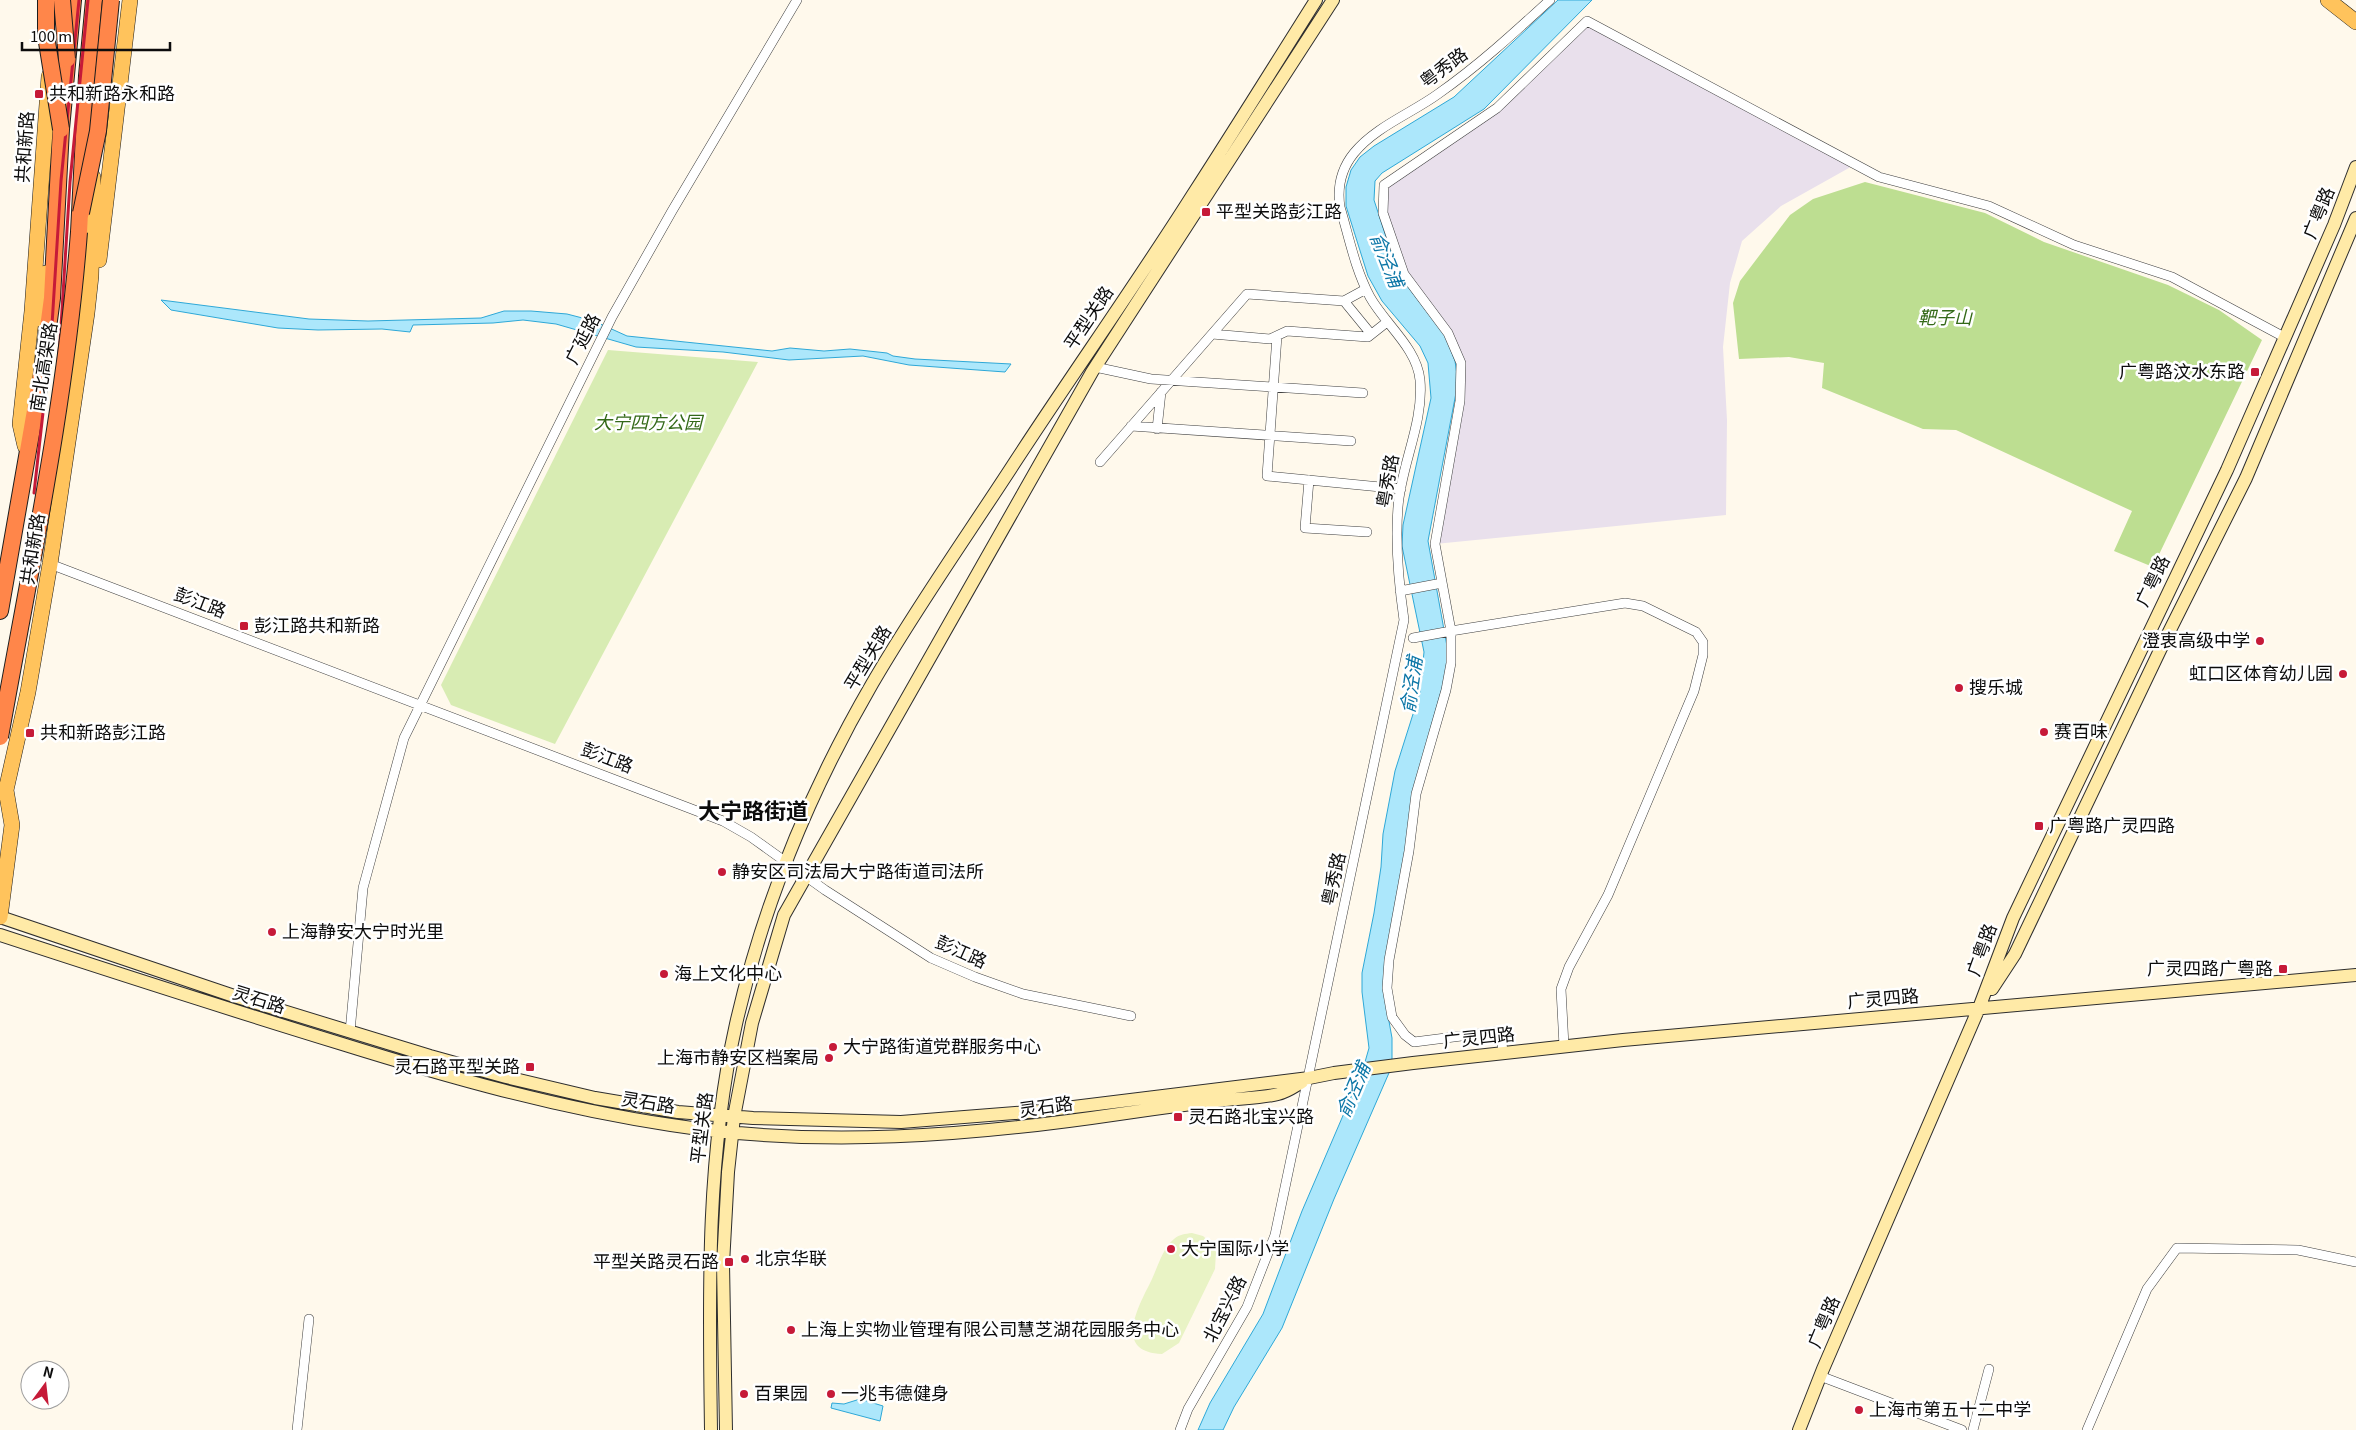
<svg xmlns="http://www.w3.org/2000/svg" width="2356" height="1430" viewBox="0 0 2356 1430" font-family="Georgia,'Noto Sans SC',serif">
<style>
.industrial{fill:#e9e0ec}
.green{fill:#d8ecb3}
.forest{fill:#bdde91}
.pitch{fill:#e9f3c5}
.water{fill:#ace7fb;stroke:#2ea8d7}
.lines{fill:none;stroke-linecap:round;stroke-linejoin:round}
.street-casing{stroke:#3f3f3f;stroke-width:10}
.secondary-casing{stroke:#2e2e2e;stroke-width:14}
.primary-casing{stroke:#1d1d1d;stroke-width:16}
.highway-casing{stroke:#1d1d1d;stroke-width:18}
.street{stroke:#fff;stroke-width:9}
.secondary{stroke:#ffeaa7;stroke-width:12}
.primary{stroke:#ffc35c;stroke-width:15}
.highway{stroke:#ff864a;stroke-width:16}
.rail{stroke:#c61a38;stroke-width:3}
.highway-bridge-casing{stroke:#1d1d1d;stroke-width:18;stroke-linecap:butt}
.highway-bridge{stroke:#ff864a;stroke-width:16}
.poi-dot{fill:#c61a38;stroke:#fff;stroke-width:2}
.labels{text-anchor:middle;stroke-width:5;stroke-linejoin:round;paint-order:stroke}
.street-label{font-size:18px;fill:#0c0c0c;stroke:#fff}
.poi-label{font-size:18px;fill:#0c0c0c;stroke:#fff;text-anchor:start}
.park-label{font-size:18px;font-style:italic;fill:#336918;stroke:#fff}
.water-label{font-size:19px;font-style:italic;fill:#0d77a7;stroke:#fff}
.district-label{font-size:22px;font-weight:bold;fill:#0c0c0c;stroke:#fff}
</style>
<rect width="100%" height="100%" fill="#fff9ec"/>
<path class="industrial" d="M1587,21L1856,164L1781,206L1742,241L1730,283L1723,347L1727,420L1726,515L1435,544L1461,363L1404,274L1383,213L1384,185L1485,117Z"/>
<path class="green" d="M608,350L758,362L555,744L451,705L441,685Z"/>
<path class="forest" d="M1865,182L1985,213L2044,242L2168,285L2219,310L2262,340L2153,567L2114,551L2132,511L1956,430L1923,429L1822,388L1824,363L1789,357L1739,359L1733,303L1740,281L1790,215L1813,199Z"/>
<path class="pitch" d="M1192,1233L1203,1236L1211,1243L1216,1252L1215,1269L1179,1343L1162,1354C1111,1352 1140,1304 1152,1279C1158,1266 1163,1248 1174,1239C1180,1234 1185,1234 1192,1233Z"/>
<path class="water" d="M1558,0H1592L1484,109L1382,173L1375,181L1374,200L1398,274L1445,335L1455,361L1458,382L1428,541L1448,652L1447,671L1431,727L1410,825L1385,999L1392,1038V1066L1334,1199L1282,1328L1234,1407L1223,1430H1198L1210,1403L1263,1314L1302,1211L1363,1069L1369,1048L1362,992V973L1374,913L1381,867L1383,834L1395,771L1420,692L1424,652L1402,546L1403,525L1431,398L1428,363L1420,346L1382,301L1368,276L1346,206V187L1351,170L1360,157L1374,146L1454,97Z
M161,300L309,319L368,321L481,318L504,311H531L567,314L594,321L627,336L772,351L790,348L824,351L850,349L887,353L893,356L915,359L1011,364L1005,372L909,365L863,356L789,360L723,352L636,347L556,324L523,320L493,323L413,325L410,332L382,329L318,330L278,328L171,310Z
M860,1399L883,1406L880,1421L831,1408L832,1403L844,1404Z"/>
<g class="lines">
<defs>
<path id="street" d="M1344,301L1371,334
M1212,334L1270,339L1287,331L1368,337L1387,322
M1277,336L1267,476L1401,489
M1095,367L1151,379L1363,393
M1131,426L1351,441
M1157,429L1161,392
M1100,462L1247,294L1344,301L1366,289
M1309,480L1305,528L1367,532
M50,564L723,821L751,837L825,890L931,958L975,977L1023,994L1131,1016
M1400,591L1442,583
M1413,638L1451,631V663L1446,690L1416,794L1409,851L1389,960L1387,988L1392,1017L1405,1035L1414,1042L1501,1031L1503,1054
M350,1032L363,888L404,738L612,317L672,211L797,0
M1564,1046L1561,989L1569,967L1608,895L1694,691L1703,655V642L1696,632L1643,606L1625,603L1451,631L1435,544L1460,401L1461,363L1448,333L1404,274L1383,213L1384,185L1497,108L1587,21L1879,177L1989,206L2074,245L2172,277L2284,337
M1820,1376L1962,1430
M297,1430L309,1319
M1180,1430L1188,1409L1247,1307L1275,1235L1404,620C1399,585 1395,543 1398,507C1401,465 1424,423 1420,380C1417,348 1385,324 1370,297C1355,269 1349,237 1340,207C1337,187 1341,169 1354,153C1375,127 1412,113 1438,94C1478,66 1514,33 1550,0
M1973,1430L1989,1369
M2087,1430L2147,1289L2177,1248L2298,1250L2356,1262"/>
<path id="secondary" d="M0,917L234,996L430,1056L506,1077L595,1098L678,1112L753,1118L901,1122L1041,1111L1309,1078L1334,1073L1413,1063L1623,1040L2356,975
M0,935C113,972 225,1008 339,1043C448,1077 557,1108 671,1125C819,1148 971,1136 1119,1114C1154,1109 1190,1104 1225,1100C1242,1098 1262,1098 1278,1094C1287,1092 1295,1086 1302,1082
M1992,989L2015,954L2162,646L2246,478L2356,218
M711,1430C709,1294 706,1158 736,1024C763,905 811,789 872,684C916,608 967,536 1015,462C1073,373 1135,286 1192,196C1234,131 1275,65 1316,0
M726,1430L723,1264L728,1172L734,1117L752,1023L784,915L1092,372L1333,0
M1799,1430L1823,1369L1979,1008L2013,918L2227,470L2334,225L2356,167"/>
<path id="primary" d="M2328,0L2356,22
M99,260L130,0
M42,320L46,273
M25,446L20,424L32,311L49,76
M0,917L12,825L6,790L28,692L50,564L87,313L91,276L93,177"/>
<path id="highway" d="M79,232L87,76L94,0
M0,611L43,365L52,298L61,129L73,0"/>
</defs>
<use href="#street" class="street-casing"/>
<use href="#secondary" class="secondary-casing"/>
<use href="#primary" class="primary-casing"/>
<use href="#highway" class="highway-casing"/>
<use href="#street" class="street"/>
<use href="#secondary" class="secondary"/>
<use href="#primary" class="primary"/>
<use href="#highway" class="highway"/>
<path class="rail" d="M34,493L51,341L61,181L79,0
M44,494L60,342L70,182L88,0"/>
<defs>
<path id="highway-bridge" d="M46,0V36L61,129
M62,0L67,59
M81,213L98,131L111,0
M0,737C30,569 66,402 79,232"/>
</defs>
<use href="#highway-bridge" class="highway-bridge-casing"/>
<use href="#highway-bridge" class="highway-bridge"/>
</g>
<g class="poi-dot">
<rect x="34" y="89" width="10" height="10" rx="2.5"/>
<rect x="1201" y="207" width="10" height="10" rx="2.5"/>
<rect x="2250" y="367" width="10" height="10" rx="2.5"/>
<rect x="239" y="621" width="10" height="10" rx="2.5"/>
<circle cx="2260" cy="641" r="5"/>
<circle cx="2343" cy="674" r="5"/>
<circle cx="1959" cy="688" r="5"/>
<circle cx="2044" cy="732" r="5"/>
<rect x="25" y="728" width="10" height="10" rx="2.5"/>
<rect x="2034" y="821" width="10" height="10" rx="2.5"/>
<circle cx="722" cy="872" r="5"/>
<circle cx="272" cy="932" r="5"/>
<rect x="2278" y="964" width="10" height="10" rx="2.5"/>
<circle cx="664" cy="974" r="5"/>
<circle cx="833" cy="1047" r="5"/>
<circle cx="829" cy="1058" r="5"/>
<rect x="525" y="1062" width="10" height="10" rx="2.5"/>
<rect x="1173" y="1112" width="10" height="10" rx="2.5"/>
<circle cx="1171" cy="1249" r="5"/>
<circle cx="745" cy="1259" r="5"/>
<rect x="724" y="1257" width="10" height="10" rx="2.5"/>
<circle cx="791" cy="1330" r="5"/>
<circle cx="744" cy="1394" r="5"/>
<circle cx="831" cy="1394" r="5"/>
<circle cx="1859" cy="1410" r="5"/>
</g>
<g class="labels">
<g class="street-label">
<text transform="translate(1444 68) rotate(-37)" y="6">粤秀路</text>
<text transform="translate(25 147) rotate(-86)" y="6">共和新路</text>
<text transform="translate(2319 213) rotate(-68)" y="6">广粤路</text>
<text transform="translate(1089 318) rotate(-56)" y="6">平型关路</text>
<text transform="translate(583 339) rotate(-63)" y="6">广延路</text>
<text transform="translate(44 367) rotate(-81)" y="6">南北高架路</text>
<text transform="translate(1388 481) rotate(-80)" y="6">粤秀路</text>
<text transform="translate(33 549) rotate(-81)" y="6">共和新路</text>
<text transform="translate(2153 581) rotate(-64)" y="6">广粤路</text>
<text transform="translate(200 603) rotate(21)" y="6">彭江路</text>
<text transform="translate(868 658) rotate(-59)" y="6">平型关路</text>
<text transform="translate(607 758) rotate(21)" y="6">彭江路</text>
<text transform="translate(1334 879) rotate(-78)" y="6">粤秀路</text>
<text transform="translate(1982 950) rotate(-70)" y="6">广粤路</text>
<text transform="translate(961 952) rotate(24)" y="6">彭江路</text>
<text transform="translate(1883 999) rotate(-5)" y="6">广灵四路</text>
<text transform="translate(259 1000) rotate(17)" y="6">灵石路</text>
<text transform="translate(1479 1038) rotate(-6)" y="6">广灵四路</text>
<text transform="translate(648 1103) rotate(9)" y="6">灵石路</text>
<text transform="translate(1046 1107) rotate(-8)" y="6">灵石路</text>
<text transform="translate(702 1128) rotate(-83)" y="6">平型关路</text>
<text transform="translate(1225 1309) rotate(-63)" y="6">北宝兴路</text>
<text transform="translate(1824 1322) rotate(-67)" y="6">广粤路</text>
</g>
<g class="poi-label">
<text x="49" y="100">共和新路永和路</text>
<text x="1216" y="218">平型关路彭江路</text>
<text x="2245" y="378" text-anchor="end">广粤路汶水东路</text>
<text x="254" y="632">彭江路共和新路</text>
<text x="2250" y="647" text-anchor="end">澄衷高级中学</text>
<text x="2333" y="680" text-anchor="end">虹口区体育幼儿园</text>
<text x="1969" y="694">搜乐城</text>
<text x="2054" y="738">赛百味</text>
<text x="40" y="739">共和新路彭江路</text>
<text x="2049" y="832">广粤路广灵四路</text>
<text x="732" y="878">静安区司法局大宁路街道司法所</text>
<text x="282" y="938">上海静安大宁时光里</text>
<text x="2273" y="975" text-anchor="end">广灵四路广粤路</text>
<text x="674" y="980">海上文化中心</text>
<text x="843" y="1053">大宁路街道党群服务中心</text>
<text x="819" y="1064" text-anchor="end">上海市静安区档案局</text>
<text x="520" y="1073" text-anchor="end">灵石路平型关路</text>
<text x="1188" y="1123">灵石路北宝兴路</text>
<text x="1181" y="1255">大宁国际小学</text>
<text x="755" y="1265">北京华联</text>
<text x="719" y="1268" text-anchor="end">平型关路灵石路</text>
<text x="801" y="1336">上海上实物业管理有限公司慧芝湖花园服务中心</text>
<text x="754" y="1400">百果园</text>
<text x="841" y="1400">一兆韦德健身</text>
<text x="1869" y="1416">上海市第五十二中学</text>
</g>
<g class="park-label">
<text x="1945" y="324">靶子山</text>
<text x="648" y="429">大宁四方公园</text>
</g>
<g class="water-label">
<text transform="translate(1387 260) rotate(68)" y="7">俞泾浦</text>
<text transform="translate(1411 685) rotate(-82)" y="7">俞泾浦</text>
<text transform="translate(1353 1090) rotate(-67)" y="7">俞泾浦</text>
</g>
<g class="district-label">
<text x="753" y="819">大宁路街道</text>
</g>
</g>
<g transform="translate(45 1385) rotate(15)"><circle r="24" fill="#ffffff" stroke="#9e9e9e"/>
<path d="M0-4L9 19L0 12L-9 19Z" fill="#c61a38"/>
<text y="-8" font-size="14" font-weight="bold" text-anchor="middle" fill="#0c0c0c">N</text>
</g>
<path d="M22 42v8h148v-8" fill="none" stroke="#0c0c0c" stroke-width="2.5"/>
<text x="30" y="42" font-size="15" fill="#0c0c0c" stroke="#ffffff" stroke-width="4" paint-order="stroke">100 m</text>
</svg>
